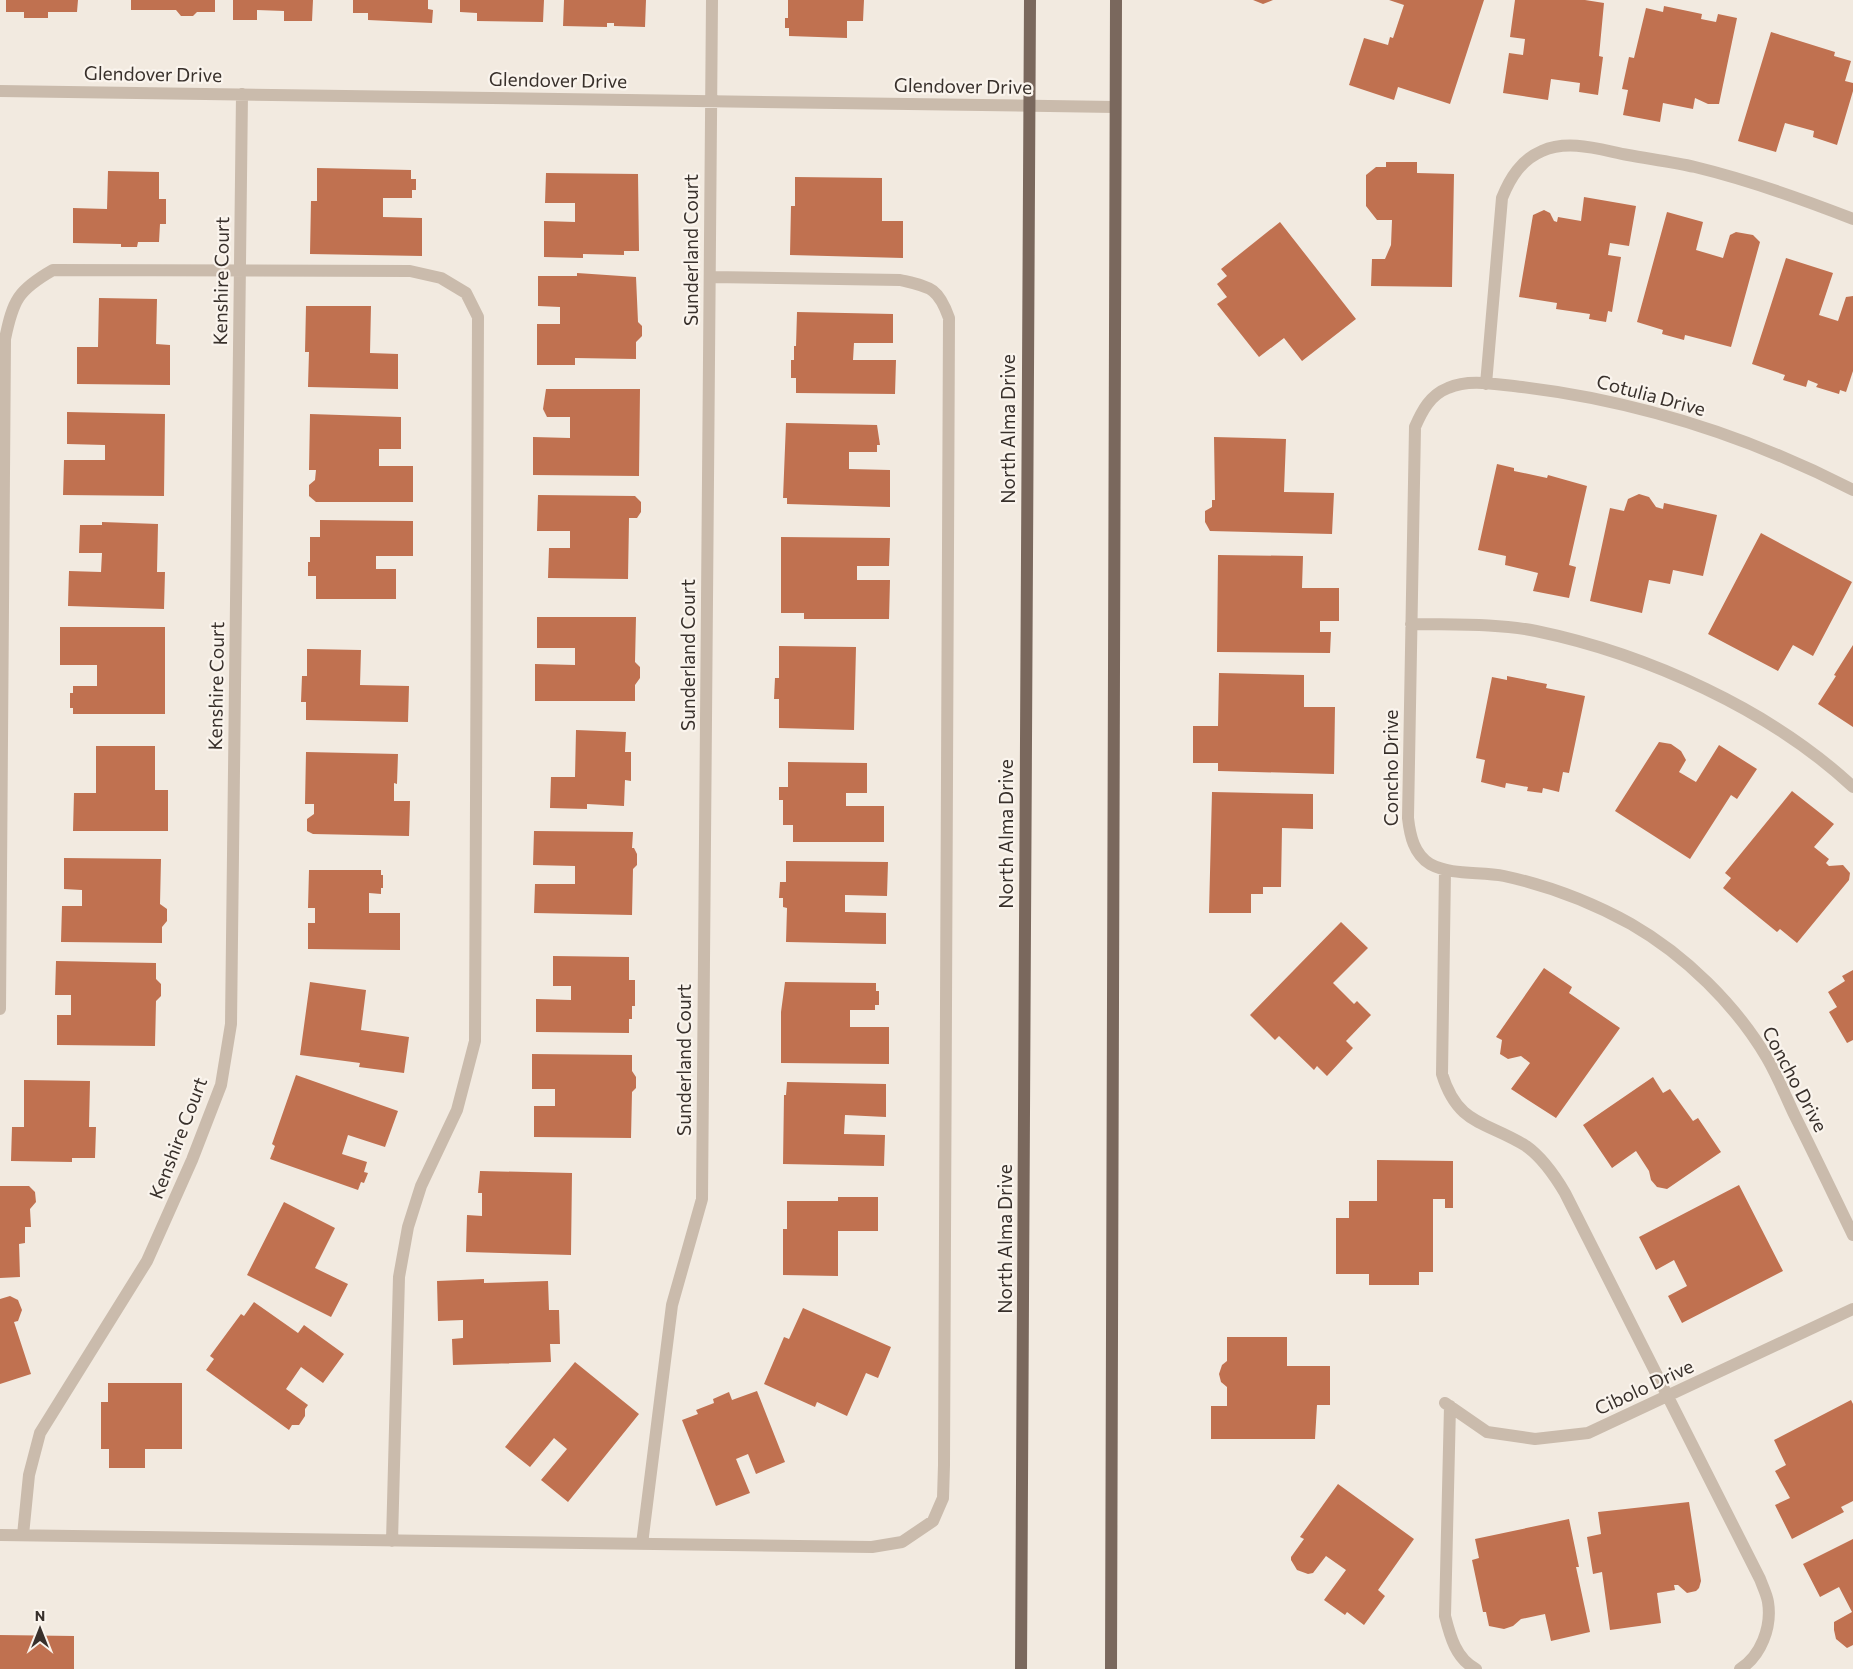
<svg xmlns="http://www.w3.org/2000/svg" width="1853" height="1669" viewBox="0 0 1853 1669" font-family="Commissioner,sans-serif">
<style>
.building{fill:#c07150}
.lines{fill:none;stroke-linecap:round;stroke-linejoin:round}
.minor{stroke:#cabbac;stroke-width:12}
.major{stroke:#7a685d;stroke-width:12}
.labels{text-anchor:middle;stroke-width:4.5;stroke-linejoin:round;paint-order:stroke}
.street-label{font-size:19px;fill:#38302b;stroke:#faf4ed}
</style>
<rect width="100%" height="100%" fill="#f2eae0"/>
<path class="building" d="M6,0H78L77,12H48V18H24V12H6Z
M131,0H215V12H197L193,16H181L176,10H131Z
M233,0H313L312,21H284V11L257,10V20H233Z
M353,0H428V9L433,10L432,23L368,20V13H353Z
M460,0H544L543,22L477,21V13L460,12Z
M564,0H646L645,27L614,26V23H607V27L563,26Z
M788,0H864L863,21H847V38L789,36V28H785V18H788Z
M1253,0H1273L1263,4Z
M1389,0H1484L1450,104L1398,87L1394,100L1349,85L1364,38L1388,45L1390,37L1393,38L1404,5Z
M1515,0H1585L1604,3L1599,56L1603,57L1598,95L1579,92L1580,83L1551,79L1548,100L1503,93L1509,53L1523,55L1525,39L1510,37Z
M1664,6L1702,14L1701,19L1716,22L1718,14L1737,18L1719,104H1708L1695,98L1693,109L1663,103L1660,122L1623,115L1628,90L1622,89L1629,57L1634,58L1646,8L1663,12Z
M1771,32L1835,52L1834,56L1851,61L1845,81L1853,83V91L1837,145L1813,137L1814,131L1785,123L1776,152L1738,141Z
M1386,162H1417V173L1454,174L1452,287L1371,286L1372,259H1385L1391,245L1392,220H1377L1366,206V175L1376,167H1386Z
M317,168L411,170V179H416V190H412V198H383V217L422,218V256L310,254L311,201H317Z
M108,171L159,172V199H166V224H160L159,242H138L137,247H121V244L73,243V208L107,209Z
M546,173L638,174L639,251H624V255L583,254V258L544,257V221L575,222V203H545Z
M795,177L882,178V221H903V258L790,255L791,206H795Z
M1584,197L1636,206L1629,246L1610,243L1608,255L1621,257L1612,312L1608,311L1606,322L1589,319L1590,314L1556,309L1557,303L1519,297L1533,215L1544,210L1550,213L1554,221L1557,222L1558,217L1581,221Z
M1667,212L1703,222L1696,250L1723,258L1730,235L1736,232L1753,235L1760,242L1731,347L1685,335L1684,340L1662,334L1663,330L1637,322Z
M1280,222L1356,319L1302,361L1284,338L1259,357L1217,304L1227,297L1217,284L1227,276L1221,269Z
M1786,258L1833,273L1819,315L1838,321L1846,297L1853,296V371L1846,392L1840,390L1839,394L1816,387L1818,384L1808,380L1806,387L1783,380L1785,375L1752,364Z
M577,273L636,277L638,322L642,326V336L636,342V359L575,358V365H537V324H560V307L538,306V276H577Z
M99,298L157,299L156,344L170,345V385L77,384V347H98Z
M306,306H371L370,353L398,354V389L308,387L309,352H305Z
M797,312L893,314V343H854L853,360H896L895,394L796,393V378H791V360H794V346H796Z
M546,389H640L639,476L533,475V437L570,438V417H547L543,409Z
M67,412L165,414L164,496L63,495L64,460H105V445L67,444Z
M310,414L401,417V449H379V466H413V502H316L309,496V485L315,480L316,470H309Z
M786,423L877,425L880,445H877V452H849V469L890,470V507L787,504V498H783Z
M1214,437L1286,439L1284,492L1334,493L1332,534L1210,531L1205,522V511L1212,507V500H1215Z
M1497,464L1514,468V471L1547,478L1548,475L1587,486L1569,565L1576,567L1569,598L1533,591L1538,573L1505,565L1506,556L1478,550Z
M1639,494L1649,497L1656,507L1663,509L1664,503L1717,515L1703,576L1673,570L1670,584L1649,580L1642,613L1590,601L1610,508L1624,511L1628,499Z
M538,495L635,496L641,502V512L637,518H629L628,579L548,578L549,548H570V531H537Z
M320,520L413,521V556H376V569H396V599H316V576H308V562H310V537H320Z
M102,522L158,524L157,572H165L164,609L68,606L69,571L101,572L102,553H79L80,525H102Z
M1761,533L1852,582L1813,656L1793,645L1778,671L1708,634Z
M781,537L890,538L889,566H857V580H890L889,619H804V613H781Z
M1218,555L1303,556L1302,588H1339V621H1320V632H1331L1330,653L1217,652Z
M537,617H636L635,662L640,667V678L635,685V701H535V664L575,665V648H537Z
M60,627H165V714H73V708H70V693H73V686H97V665H60Z
M1853,645V727L1818,704L1836,676L1834,675Z
M779,646L856,647L854,730L779,728V699H774L775,678H779Z
M307,649L361,650L360,685L409,686L408,722L306,720V702H301L302,676H307Z
M1219,673L1304,675V707H1335L1334,774L1218,771V763H1193V726H1218Z
M1507,676L1547,684L1546,688L1585,696L1569,773L1563,772L1559,792L1543,788L1542,793L1527,791L1528,787L1506,783L1505,788L1481,782L1485,760L1476,758L1492,677L1507,680Z
M576,730L626,732L625,752H631V781L625,780L624,806L587,804V809L550,808L551,777H575Z
M1659,742L1671,744L1681,751L1686,760L1679,772L1696,782L1719,745L1757,769L1737,799L1731,795L1690,859L1615,811Z
M96,746H155V790H168V831H73L74,793H96Z
M306,752L398,754L397,784L394,783V801H410L409,836L313,834L307,831V819L314,814V804H305Z
M788,762L867,763V793H846V806H884V842H793V825H783V800H779V787H788Z
M1792,791L1834,824L1814,847L1829,859L1826,863L1829,866L1843,865L1850,873L1849,880L1797,943L1780,929L1777,932L1723,888L1731,878L1725,873Z
M1212,792L1313,794V829L1282,828L1281,887H1263V894H1251V913H1209Z
M534,831L633,832L632,848H634L637,854V865L633,869L632,915L534,913L535,884H575V866L533,865Z
M64,858L161,859L160,904L167,909V921L162,927V943L61,942L62,906H82V890L64,889Z
M786,861L888,862L887,896L845,895V912L886,913V944L786,942L787,908L783,907V898H779L780,882H786Z
M309,870H381V875H383V888H381V894L369,893V913H400V950L308,949V923H315V908H308Z
M1341,922L1368,948L1333,983L1354,1004L1357,1001L1371,1015L1346,1041L1353,1048L1327,1076L1317,1066L1314,1070L1279,1036L1275,1040L1250,1015Z
M553,956L629,957V980H635V1006H632V1019H629V1033L536,1032V999L571,1000V986H553Z
M56,961L156,963V979L161,984V996L156,1001L155,1046L57,1045V1015H71V995H55Z
M1544,968L1572,987L1569,993L1620,1028L1556,1118L1511,1089L1530,1063L1521,1056L1508,1059L1500,1054L1502,1040L1496,1037Z
M1853,970V1040L1847,1043L1829,1012L1837,1007L1828,992L1845,981L1842,976Z
M310,982L366,990L361,1030L409,1037L404,1073L359,1067L360,1063L300,1055Z
M785,982L876,983V991H879V1005H875V1010H850V1027H889V1064L781,1063V1012Z
M532,1054L632,1055V1071L636,1077V1088L632,1092L631,1138L534,1137V1106H555V1089H532Z
M296,1075L398,1111L385,1147L348,1135L342,1154L367,1162L364,1172L368,1173L364,1183L361,1182L358,1190L270,1159L275,1146L272,1144Z
M1653,1077L1663,1093L1670,1089L1693,1121L1698,1118L1721,1152L1667,1189L1657,1187L1651,1180L1649,1171L1636,1151L1612,1168L1583,1125Z
M24,1080L90,1081L89,1127H96L95,1158H72V1162L11,1161L12,1127H24Z
M787,1082L886,1084V1117L845,1115L844,1134L885,1135L884,1166L783,1164L784,1095H786Z
M1377,1160L1453,1161V1208H1445V1199H1433V1272H1419V1285H1369V1274H1336V1218H1349V1201H1377Z
M480,1171L572,1173L571,1255L466,1252L467,1215L482,1216V1193H478Z
M1739,1185L1783,1271L1682,1323L1668,1296L1687,1286L1674,1260L1656,1270L1639,1237Z
M0,1186H29L35,1192L36,1202L30,1209L31,1227H25V1243L19,1244L20,1277L0,1278Z
M838,1197H878V1231H838V1276L783,1275V1229H787V1201H838Z
M284,1202L335,1228L315,1268L348,1284L331,1317L247,1275Z
M484,1279V1283L548,1281L549,1310H559L560,1344H550L551,1362L453,1365L452,1339L463,1338V1320L438,1321L437,1281Z
M10,1296L18,1300L22,1310L18,1321L14,1322L31,1374L0,1384V1299Z
M254,1302L298,1333L304,1325L344,1354L323,1383L301,1367L286,1389L308,1405L305,1409V1416L299,1425H292L289,1430L206,1370L214,1359L210,1356L241,1314L244,1316Z
M803,1308L891,1347L878,1378L866,1373L847,1416L817,1402L815,1407L764,1384L784,1337L789,1339Z
M1227,1337H1287V1366H1330V1405H1317L1315,1439H1211V1406H1227V1387L1221,1382L1219,1374L1222,1365L1227,1361Z
M575,1362L639,1414L568,1502L541,1480L567,1449L554,1438L530,1467L505,1447Z
M108,1383H182V1449H145V1468H109V1449H101V1402H108Z
M757,1391L785,1462L756,1474L748,1454L736,1459L750,1493L716,1506L682,1420L698,1414L696,1410L714,1403L713,1399L729,1392L732,1400Z
M1851,1400L1853,1404V1501L1841,1507L1844,1512L1792,1539L1775,1505L1790,1498L1775,1471L1786,1465L1774,1440Z
M1338,1484L1414,1539L1378,1590L1385,1596L1364,1625L1347,1612L1345,1615L1324,1600L1346,1570L1326,1556L1313,1573L1308,1574L1297,1570L1291,1560V1557L1304,1539L1300,1537Z
M1689,1502L1701,1581L1699,1588L1696,1591L1687,1593L1678,1585H1674L1675,1590L1657,1593L1661,1623L1610,1630L1602,1572L1593,1574L1587,1537L1601,1534L1598,1512Z
M1569,1519L1579,1567H1576L1590,1632L1551,1641L1545,1614L1521,1619L1513,1626L1504,1629L1489,1626L1486,1612H1483L1472,1560L1479,1558L1475,1539Z
M1853,1539V1645L1847,1648L1836,1639L1834,1630V1622L1852,1612L1839,1587L1820,1597L1803,1564Z
M0,1635L74,1636V1669H0Z"/>
<g class="lines">
<path class="minor" d="M0,91L1115,107
M1486,384L1502,198C1510,178 1521,160 1542,151C1569,139 1601,150 1628,155C1650,159 1673,162 1695,167C1749,180 1802,199 1853,219
M1853,490C1750,437 1638,401 1522,387C1499,385 1470,378 1448,388C1430,395 1422,411 1415,427L1408,818C1410,836 1414,854 1430,864C1452,876 1481,871 1504,876C1550,886 1591,902 1631,924C1685,955 1736,1005 1767,1058C1778,1077 1786,1097 1795,1116C1815,1156 1834,1196 1853,1235
M1411,624C1452,625 1496,623 1536,631C1647,654 1771,710 1853,787
M1445,870L1442,1074C1458,1126 1486,1121 1526,1146C1543,1158 1555,1176 1565,1193L1760,1579C1763,1587 1767,1595 1768,1602C1772,1627 1761,1656 1740,1669
M0,1009L5,339C13,300 18,290 53,270L410,271L441,278L466,293L478,317L475,1041L457,1110L421,1186L408,1227L399,1277L392,1541
M1445,1403L1487,1432L1535,1439L1588,1433L1853,1309
M1450,1406L1445,1616C1450,1636 1456,1659 1476,1669
M0,1535L872,1547L902,1542L933,1521L943,1498L944,1465L949,318C938,287 930,287 900,280L710,277
M23,1535L29,1475L40,1433L147,1261L192,1160L221,1085L231,1024L242,94
M642,1544L672,1305L702,1199L712,0"/>
<path class="major" d="M1021,1669L1030,0
M1111,1669L1116,0"/>
</g>
<g class="labels">
<g class="street-label">
<text transform="translate(153 74) rotate(1)" y="7">Glendover Drive</text>
<text transform="translate(558 80) rotate(1)" y="7">Glendover Drive</text>
<text transform="translate(963 86) rotate(1)" y="7">Glendover Drive</text>
<text transform="translate(691 250) rotate(-90)" y="7">Sunderland Court</text>
<text transform="translate(221 281) rotate(-89)" y="7">Kenshire Court</text>
<text transform="translate(1651 395) rotate(15)" y="7">Cotulia Drive</text>
<text transform="translate(1008 429) rotate(-90)" y="7">North Alma Drive</text>
<text transform="translate(688 655) rotate(-90)" y="7">Sunderland Court</text>
<text transform="translate(216 686) rotate(-89)" y="7">Kenshire Court</text>
<text transform="translate(1391 768) rotate(-90)" y="7">Concho Drive</text>
<text transform="translate(1006 834) rotate(-90)" y="7">North Alma Drive</text>
<text transform="translate(684 1060) rotate(-90)" y="7">Sunderland Court</text>
<text transform="translate(1795 1079) rotate(62)" y="7">Concho Drive</text>
<text transform="translate(178 1138) rotate(-69)" y="7">Kenshire Court</text>
<text transform="translate(1005 1239) rotate(-90)" y="7">North Alma Drive</text>
<text transform="translate(1644 1387) rotate(-25)" y="7">Cibolo Drive</text>
</g>
</g>
<g transform="translate(40 1629)" stroke="#faf4ed" stroke-width="4" paint-order="stroke">
<path d="M0-4L9 19L0 12L-9 19Z" fill="#38302b"/>
<text y="-8" font-size="14" font-weight="bold" text-anchor="middle" fill="#38302b">N</text>
</g>
</svg>
